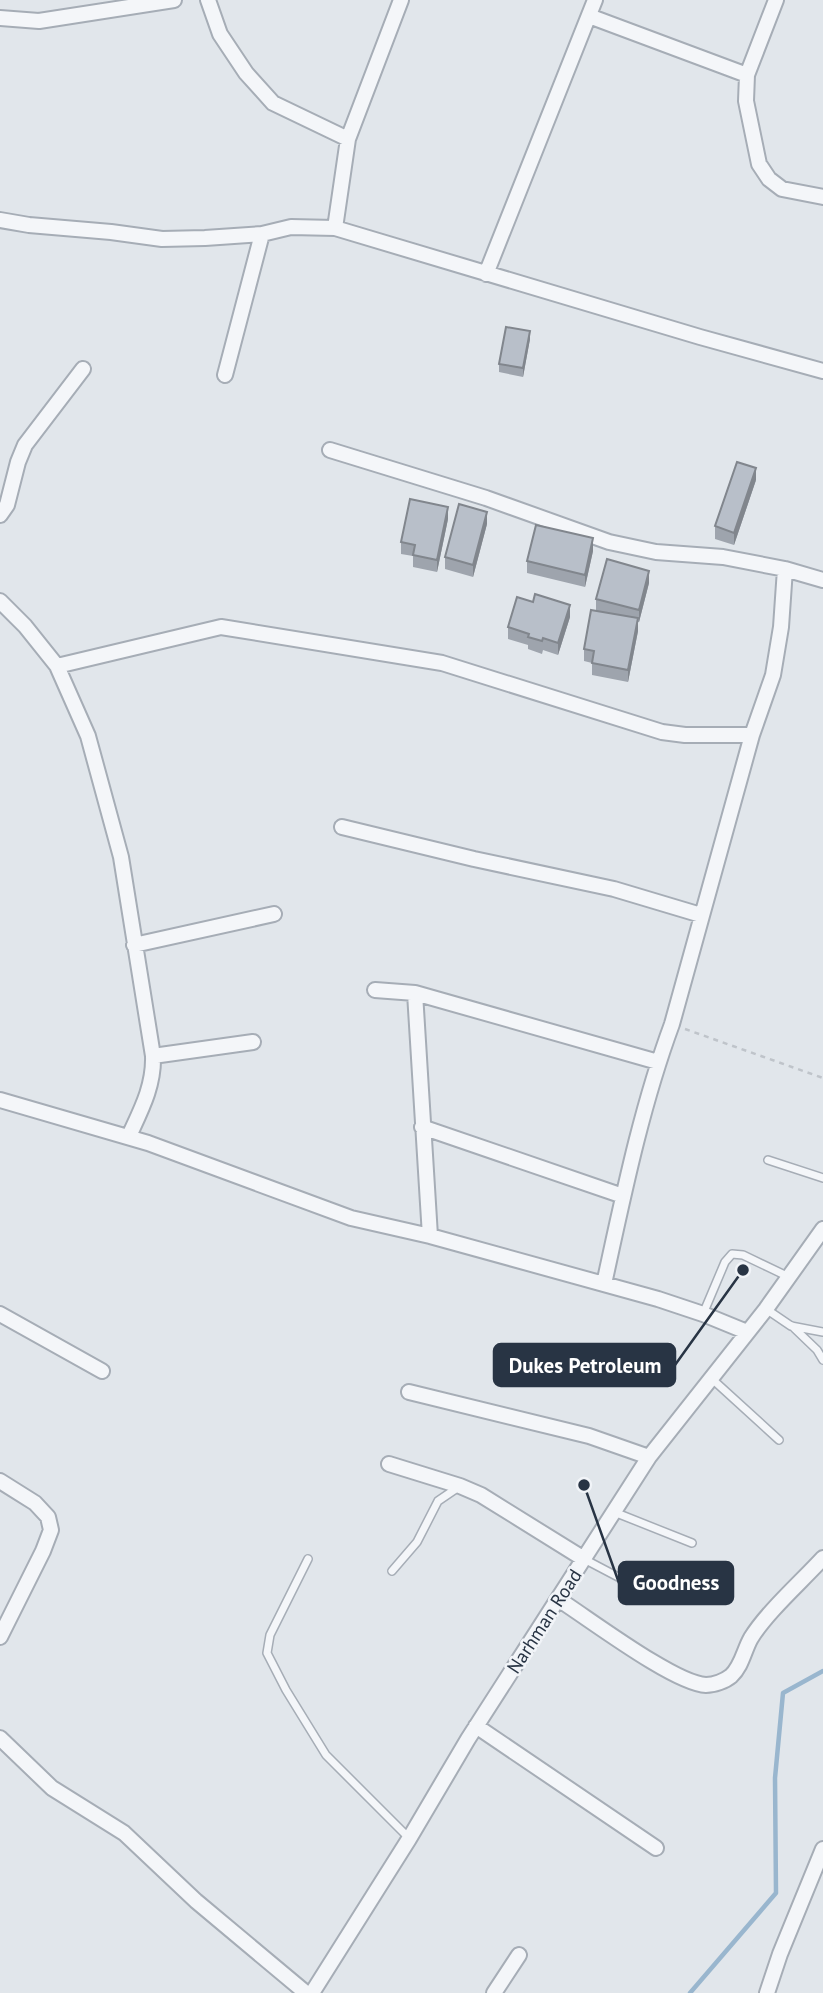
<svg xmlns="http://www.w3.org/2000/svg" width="823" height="1993" viewBox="0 0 823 1993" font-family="'PT Sans',sans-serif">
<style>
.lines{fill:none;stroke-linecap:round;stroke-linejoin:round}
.stream{stroke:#99b6ce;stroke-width:4.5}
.lane-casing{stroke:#a6adb6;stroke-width:10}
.street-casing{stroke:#a6adb6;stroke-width:18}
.path{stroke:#bfc4ca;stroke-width:2.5;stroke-dasharray:5 5;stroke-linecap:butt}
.lane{stroke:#f4f6f9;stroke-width:7}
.street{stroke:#f4f6f9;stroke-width:14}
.wall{fill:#9ea4ad}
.shaded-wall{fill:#81868d}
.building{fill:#b8bfc9;stroke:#81868d;stroke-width:2}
.labels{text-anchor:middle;stroke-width:5;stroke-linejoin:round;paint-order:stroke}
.street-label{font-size:19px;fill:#283444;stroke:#f1f4f8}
.leader{fill:none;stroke:#283444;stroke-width:2.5}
.callout-dot{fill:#283444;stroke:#f1f4f8;stroke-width:2.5}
.callout{fill:#283444;stroke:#283444;stroke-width:2.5}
.callout-label{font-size:21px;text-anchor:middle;font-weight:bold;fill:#fff}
</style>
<rect width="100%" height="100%" fill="#e1e6eb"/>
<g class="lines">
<path class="stream" d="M690,1993L776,1893L775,1778L783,1693L823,1671"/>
<defs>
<path id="lane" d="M768,1160L823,1178
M766,1309L791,1326L823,1332
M703,1314L725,1262L732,1254L743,1255L789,1277
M792,1326L817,1350L823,1360
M711,1378L779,1440
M614,1512L692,1543
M308,1559L270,1635L267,1653L286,1690L326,1755L409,1838
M584,1559L660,1599
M392,1571L417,1542L438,1501L460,1486"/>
<path id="street" d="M208,0L220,34L246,73L273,103L348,139
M776,0L747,75L746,101L759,164L769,179L782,189L823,197
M589,16L747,75
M0,18L39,21L174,0
M0,220L29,225L111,232L162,239L205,238L262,234L291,227L335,228L700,337L823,371
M335,228L348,139L401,0
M486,274L595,0
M225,375L262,234
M330,450L486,498L609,542L656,552L723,557L785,569L823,580
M0,515L7,505L18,462L25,445L83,369
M0,601L25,626L57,666L88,736L121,857L153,1056C154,1086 141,1110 129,1136
M57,666L221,627L442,663L662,732L685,735H752
M342,827L474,859L614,889L701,915
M134,945L274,914
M375,990L415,993L658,1062
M415,993L430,1236
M153,1056L253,1042
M0,1100L148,1143L351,1218L430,1236L658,1299L703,1314L747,1332
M422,1127L623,1196
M604,1284C623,1197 641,1108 672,1024L752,735L773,675L781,627L785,569
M0,1314L102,1371
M409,1392L589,1436L649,1457
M389,1464L460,1486L481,1495L584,1559
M0,1481L35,1503L48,1517L51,1530L43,1551L0,1637
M558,1599C588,1618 675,1684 706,1685C714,1685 725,1681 731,1676C742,1666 744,1650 751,1638C767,1612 801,1582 823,1558
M476,1726L656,1848
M0,1738L52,1788L124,1833L196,1901L306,1993
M312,1993L409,1839L468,1739L649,1457L766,1309L823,1229
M494,1993L519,1955
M767,1993L780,1954L823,1849"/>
</defs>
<use href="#lane" class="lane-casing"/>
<use href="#street" class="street-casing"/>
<path class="path" d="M685,1029L823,1078"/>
<use href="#lane" class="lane"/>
<use href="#street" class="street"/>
</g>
<path class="wall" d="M530,339L523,377L499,372V364Z
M756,480L734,545L715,539V526Z
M448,519L437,572L413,567V556L401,554V542Z
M487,524L473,577L445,569V557Z
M593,551L585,587L527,573V561Z
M649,583L639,622H638V631L628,682L592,675V663L584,661V649L596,611V599Z
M570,617L558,655L543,650L542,654L528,649V645L508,639V627Z"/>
<path class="shaded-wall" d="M530,331V339L523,377V368Z
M756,468V480L734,545V533Z
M448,507V519L437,572V560Z
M487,512V524L473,577V565Z
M593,538V551L585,587V575Z
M649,571V583L639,622V610Z
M570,605V617L558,655V643Z
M638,618V631L628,682V670Z"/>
<path class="building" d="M506,327L530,331L523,368L499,364Z
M737,462L756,468L734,533L715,526Z
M410,499L448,507L437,560L413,555L415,545L401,542Z
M459,504L487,512L473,565L445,557Z
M536,525L593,538L585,575L527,561Z
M607,559L649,571L639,610L596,599Z
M535,594L570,605L558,643L543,638L542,641L528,637L529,634L508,627L517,597L533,602Z
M591,610L638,618L628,670L592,663L594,651L584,649Z"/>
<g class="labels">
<g class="street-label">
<text transform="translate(544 1621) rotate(-57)" y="7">Narhman Road</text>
</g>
</g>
<path class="leader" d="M743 1270L675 1365M584 1485L619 1583"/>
<g class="callout-dot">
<circle cx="743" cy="1270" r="7"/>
<circle cx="584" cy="1485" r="7"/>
</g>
<g class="callout">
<rect x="494" y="1344" width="181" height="42" rx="7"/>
<rect x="619" y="1562" width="114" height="42" rx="7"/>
</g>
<g class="callout-label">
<text x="585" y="1373">Dukes Petroleum</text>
<text x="676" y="1590">Goodness</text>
</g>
</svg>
